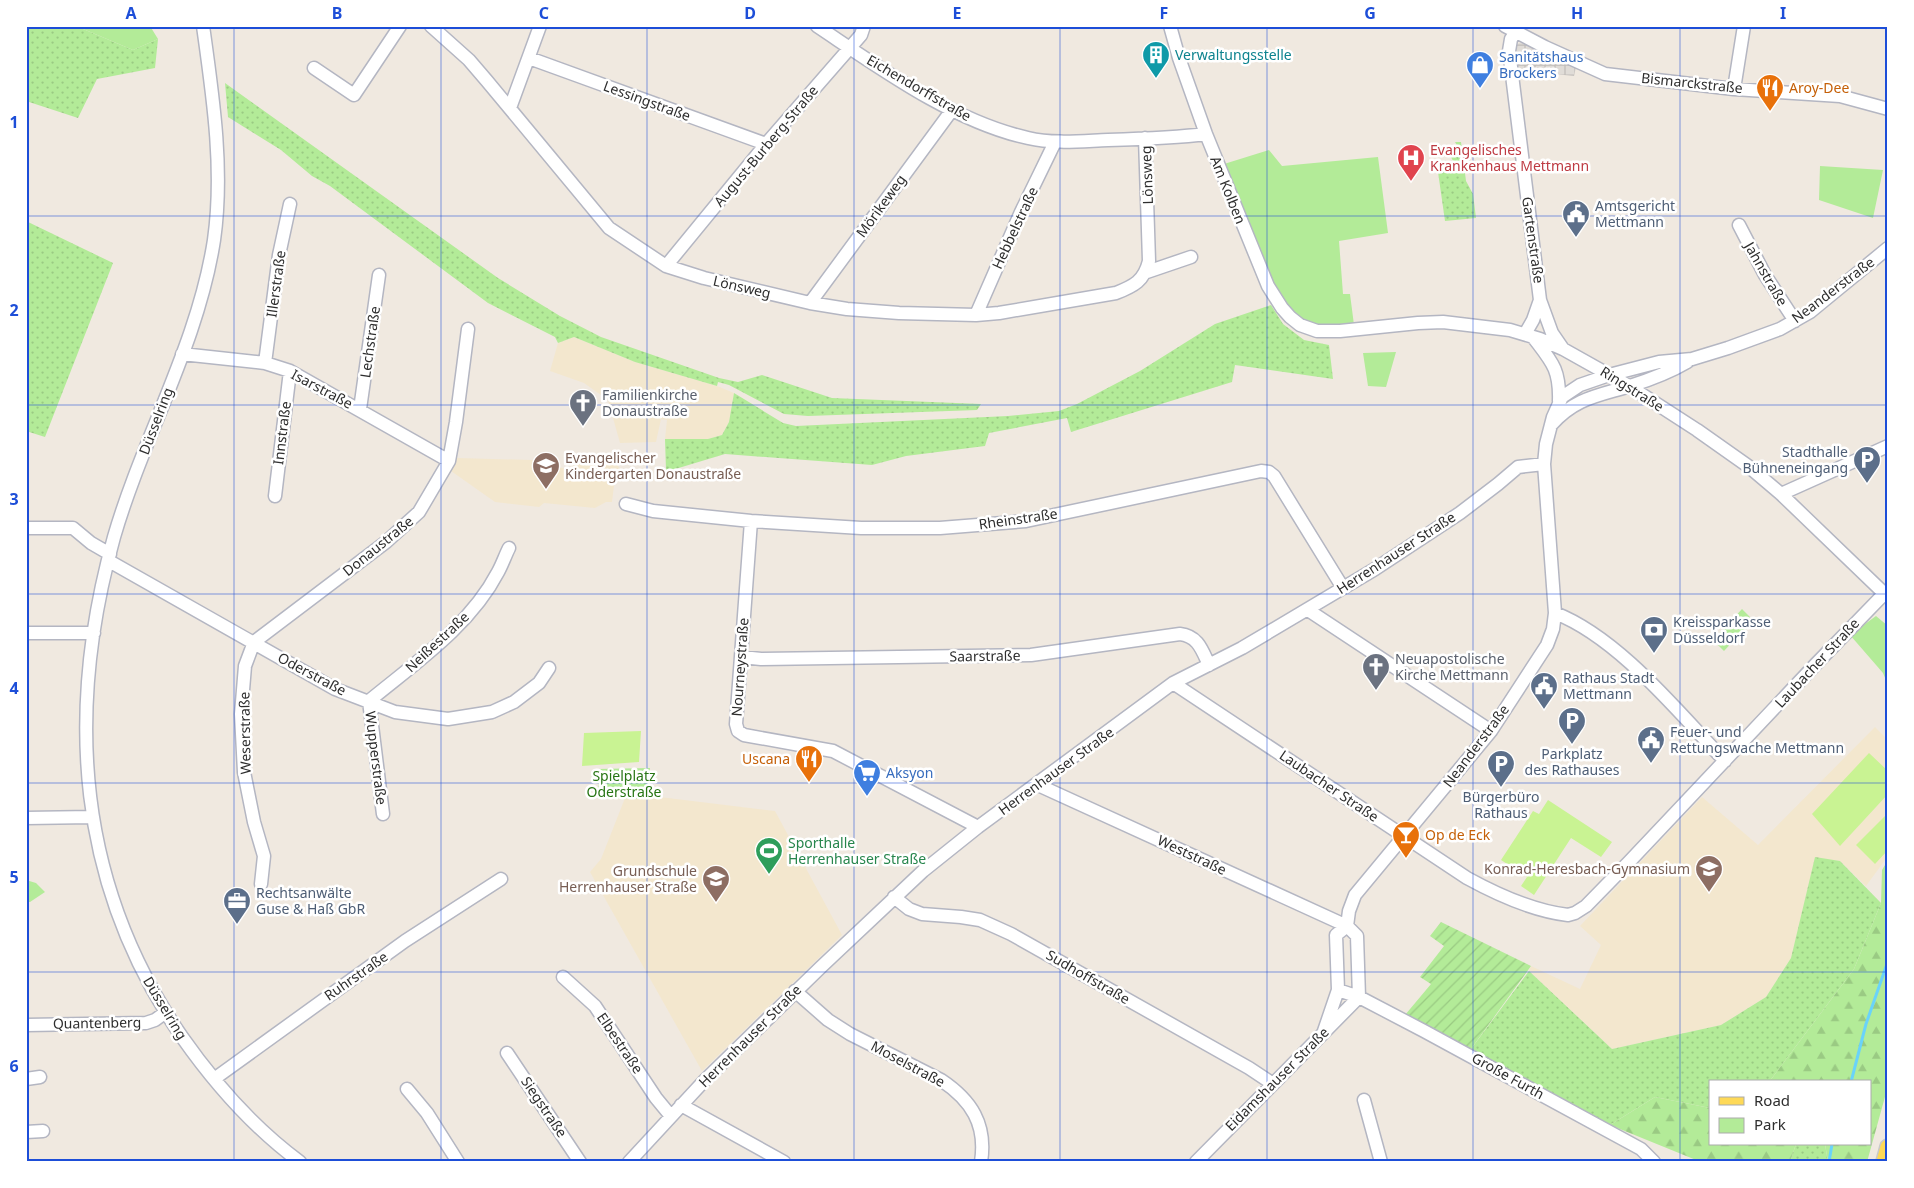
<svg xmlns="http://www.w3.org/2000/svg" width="1914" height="1188" viewBox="0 0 1914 1188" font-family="'Noto Sans',sans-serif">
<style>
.education{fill:#f3e7ce}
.grass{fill:url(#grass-dots)}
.forest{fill:url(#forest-firs)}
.park{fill:#b3eb98}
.garden{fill:url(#garden-furrows)}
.pitch{fill:#c9f393}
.plaza{fill:url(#plaza-grid)}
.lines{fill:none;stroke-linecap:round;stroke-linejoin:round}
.stream{stroke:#6ad3fa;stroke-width:3}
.minor-casing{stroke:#b4b6c2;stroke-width:15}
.major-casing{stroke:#c9c9c9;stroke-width:18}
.minor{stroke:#fff;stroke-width:12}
.major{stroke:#fed957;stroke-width:15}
.grid{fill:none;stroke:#1d4ed8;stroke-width:1;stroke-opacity:0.55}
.labels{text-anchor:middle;stroke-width:5;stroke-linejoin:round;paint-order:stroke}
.culture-label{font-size:14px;fill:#0d838f;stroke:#fff;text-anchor:start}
.shop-label{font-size:14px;fill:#366cbe;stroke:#fff;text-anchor:start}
.street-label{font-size:14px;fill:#2e2e2e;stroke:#fff}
.food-label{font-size:14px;fill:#c56008;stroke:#fff;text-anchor:start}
.health-label{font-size:14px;fill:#be3a42;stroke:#fff;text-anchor:start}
.service-label{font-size:14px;fill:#4e5e75;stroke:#fff;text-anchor:start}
.worship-label{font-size:14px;fill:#5b616d;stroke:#fff;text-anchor:start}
.education-label{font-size:14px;fill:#785e54;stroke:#fff;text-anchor:end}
.park-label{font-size:14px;fill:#277514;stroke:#fff}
.leisure-label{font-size:14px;fill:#27864d;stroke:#fff;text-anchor:start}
.neatline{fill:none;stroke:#1d4ed8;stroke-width:2}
.grid-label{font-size:16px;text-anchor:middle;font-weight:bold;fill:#1d4ed8}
</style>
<defs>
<pattern id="grass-dots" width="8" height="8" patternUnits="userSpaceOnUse" patternTransform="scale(1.25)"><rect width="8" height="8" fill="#b3eb98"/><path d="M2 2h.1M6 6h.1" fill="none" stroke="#9aca83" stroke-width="1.8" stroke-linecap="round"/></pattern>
<pattern id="forest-firs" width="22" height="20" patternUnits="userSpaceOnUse" patternTransform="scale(1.25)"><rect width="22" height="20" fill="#b3eb98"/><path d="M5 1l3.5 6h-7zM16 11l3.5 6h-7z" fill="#9aca83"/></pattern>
<pattern id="garden-furrows" width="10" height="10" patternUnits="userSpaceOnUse" patternTransform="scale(1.25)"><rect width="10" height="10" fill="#b3eb98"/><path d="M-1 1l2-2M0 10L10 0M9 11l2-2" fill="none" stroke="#9aca83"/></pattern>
<pattern id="plaza-grid" width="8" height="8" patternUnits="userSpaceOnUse" patternTransform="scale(1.25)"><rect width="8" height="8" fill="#e0dcd7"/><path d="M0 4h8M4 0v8" fill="none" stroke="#c0bdb9"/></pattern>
</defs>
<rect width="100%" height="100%" fill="#f0e9e0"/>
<path class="education" d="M574,337L635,362L717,386L734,393L729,422L722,435L708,439H665L667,420L661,419L656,442L620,443L608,400L584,383L550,371L558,343Z
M457,458L532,460L566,469L577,464L616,463L623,473L615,478L612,502H606L595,508L544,503L539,507L495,502L451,471Z
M1875,727L1888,740V856L1866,886L1840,861L1815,858L1791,958L1766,997L1721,1025L1612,1049L1529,971L1531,966L1580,989L1601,945L1580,926L1702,797L1758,845Z
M627,793L775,811L842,935L702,1071L590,872L601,859Z"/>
<path class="grass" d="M26,26H76L133,50L158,39L155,68L97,79L78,118L26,101Z
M225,83L498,278L560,316L601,337L719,378L738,382L762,375L832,398L981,404L977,410L808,416L784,414L729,385L718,382L717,386L635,362L574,337L558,343L555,337L488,303L330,186L312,176L281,150L228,117Z
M1455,142H1461L1466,181L1473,194L1476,218L1445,221L1438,172L1442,168L1441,165L1454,163L1450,155L1459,149Z
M26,221L113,263L45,437L26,431Z
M1271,305L1283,324L1304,340L1329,345L1333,379L1235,365L1232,382L1071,432L1067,418L989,433L985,446L906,456L872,465L725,454L672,470H666L665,439H708L722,435L729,422L734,393L783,423L796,426L1008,416L1059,411L1077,404L1140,371L1215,324Z
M1815,857L1840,861L1881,903L1854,969L1769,1082H1710V1108L1655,1097L1610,1125L1471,1049L1529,971L1612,1049L1721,1025L1766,997L1791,958Z
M1796,1144H1825L1828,1162H1790Z"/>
<path class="forest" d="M1888,860V1086L1867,1162H1828L1825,1144H1870V1082H1769L1854,969L1881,903L1882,870Z
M1655,1097L1710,1108V1144H1796L1790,1162H1701L1610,1125Z"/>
<path class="park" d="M76,26H150L158,39L133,50Z
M1269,150L1282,166L1378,157L1388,233L1339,241L1343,294H1350L1354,325C1315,329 1302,325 1278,294L1224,164Z
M1820,166L1883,170L1873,218L1819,200Z
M1396,352L1386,387L1368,386L1363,353Z
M1742,609L1753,620L1724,651L1713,640Z
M1876,616L1888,626V685L1883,673L1850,635Z
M650,768L645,799L599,798L598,769Z
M26,880L36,883L45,892L30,902H26Z"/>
<path class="garden" d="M1441,922L1531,966L1471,1049L1405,1015L1431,984L1420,977L1444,946L1430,936Z"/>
<path class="pitch" d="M641,731L639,762L582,766L584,733Z
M1869,753L1888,771V794L1840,846L1812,814Z
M1548,800L1612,842L1601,857L1571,838L1534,895L1521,886L1527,877L1501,860L1533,811L1539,814Z
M1888,813V850L1875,864L1856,845Z"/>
<path class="plaza" d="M1519,43H1525L1576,67L1574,76L1515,70L1514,47Z"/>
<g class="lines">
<path class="stream" d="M1851,1082L1866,1024L1888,961
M1829,1162L1832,1144"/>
<defs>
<path id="minor" d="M203,26C213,97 224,170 214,240C198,344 143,437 114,537C65,713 77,885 182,1037C215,1084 254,1128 300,1162
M431,26L469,60L487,81L609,228L666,266L704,278L810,303L847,309L899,313L976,315L999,313L1116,293C1134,286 1144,281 1149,261L1145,138
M817,26C880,68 954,122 1028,138C1054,144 1081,141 1108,140C1141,139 1174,138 1206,134
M1170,26L1179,58L1206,134L1268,286L1282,308L1290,317L1300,325L1317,331H1340L1418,323L1443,322L1510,330L1540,339L1563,349L1629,386L1697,430L1748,466L1781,494L1888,597
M1505,26L1545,47L1605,74L1734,89L1840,96L1888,109
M1515,33L1511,39L1509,51L1540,300L1552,333L1563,349
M529,58L766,144
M314,68L354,95L400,26
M1734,89L1744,26
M510,108L540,26
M1739,225L1765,275L1795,321
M666,266L766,144L861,35L864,26
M1147,272L1191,257
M810,303L952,110
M976,315L1021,212L1055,142
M1525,334L1533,320L1540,300
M1533,337C1552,362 1560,369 1559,401
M182,354L265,363L290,371L449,461
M265,363L279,255L290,204
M360,409L379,275
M1551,425C1575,398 1597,396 1630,386C1649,380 1670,372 1687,362
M1781,494L1888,446
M275,496L290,371
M626,504L653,511L751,521L861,528H940L1026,521L1261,471L1269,472L1274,476L1343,588
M751,521L736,724L738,731L744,735L833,751L978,827
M26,528H73L91,543L110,554
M109,561L335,689L395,712L448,719L492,712L514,702L539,683L549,668
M1308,610L1491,731
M1555,613C1619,638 1678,712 1725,761
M26,633H94
M742,657L761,659L1031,655L1180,634C1198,636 1202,650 1209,665
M1173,683L1467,878C1498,895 1533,911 1568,915L1575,913L1586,906L1629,862L1815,665L1884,594
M1038,785L1347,926L1357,936L1359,997
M383,814L369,701C415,663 470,626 498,572C502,565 505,556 509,548
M26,818L92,817
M261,884L264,856L254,822L244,772L241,714L245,666L254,642L386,542L419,512L449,461L456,422L468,329
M894,897L909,909L922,914L961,917L980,920L1011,934L1249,1068L1273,1084
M563,977L595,1006L656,1098L670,1115
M1338,990L1359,997L1424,1031L1641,1149L1654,1162
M795,991L828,1020L850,1034L941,1080C971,1100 987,1124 981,1162
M26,1025L146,1023L155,1020L166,1012
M1324,1031L1338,990L1336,935L1347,926L1349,911L1355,895L1491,731L1547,645L1553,629L1555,613L1544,464L1546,444L1553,417L1562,397L1580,385L1609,375L1659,362L1692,359L1728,348L1780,329L1810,312L1888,248
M507,1053L580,1162
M26,1079L40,1077
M214,1079L405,941L501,879
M407,1089L427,1113L458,1162
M1364,1100L1381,1162
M681,1105L784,1162
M26,1132L43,1131
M629,1162L704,1081L821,967L923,871L978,827L1173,683L1242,648L1375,569L1460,513L1498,484L1518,467L1544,464
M1196,1162L1359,997"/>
<path id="major" d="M1884,1162L1888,1147"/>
</defs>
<use href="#minor" class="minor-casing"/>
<use href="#major" class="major-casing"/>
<use href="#minor" class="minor"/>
<use href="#major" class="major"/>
</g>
<path class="grid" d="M234,26V1162M441,26V1162M647,26V1162M854,26V1162M1060,26V1162M1267,26V1162M1473,26V1162M1680,26V1162M26,216H1888M26,405H1888M26,594H1888M26,783H1888M26,972H1888"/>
<defs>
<symbol id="building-pin" viewBox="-11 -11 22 30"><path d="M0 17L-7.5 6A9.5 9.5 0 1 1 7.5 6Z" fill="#0f9aa8" stroke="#fff"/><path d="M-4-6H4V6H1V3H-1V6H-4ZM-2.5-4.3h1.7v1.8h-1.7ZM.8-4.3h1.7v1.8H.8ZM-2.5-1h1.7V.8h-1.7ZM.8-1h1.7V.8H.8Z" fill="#fff"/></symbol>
<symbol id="shop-pin" viewBox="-11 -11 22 30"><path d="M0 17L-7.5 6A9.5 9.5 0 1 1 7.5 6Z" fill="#3f7fe0" stroke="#fff"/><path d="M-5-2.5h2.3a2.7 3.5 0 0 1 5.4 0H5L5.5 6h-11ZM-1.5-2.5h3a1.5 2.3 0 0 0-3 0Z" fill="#fff"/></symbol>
<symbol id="restaurant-pin" viewBox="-11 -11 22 30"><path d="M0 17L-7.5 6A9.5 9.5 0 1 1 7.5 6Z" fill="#e8710a" stroke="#fff"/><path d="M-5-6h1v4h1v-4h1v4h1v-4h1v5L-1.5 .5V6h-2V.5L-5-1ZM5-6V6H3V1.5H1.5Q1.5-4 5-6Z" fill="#fff"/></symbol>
<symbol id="hospital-pin" viewBox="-11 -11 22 30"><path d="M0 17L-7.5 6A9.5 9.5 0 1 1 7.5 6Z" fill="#e0444e" stroke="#fff"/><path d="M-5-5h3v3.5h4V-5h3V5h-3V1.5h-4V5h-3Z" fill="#fff"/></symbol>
<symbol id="civic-pin" viewBox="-11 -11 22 30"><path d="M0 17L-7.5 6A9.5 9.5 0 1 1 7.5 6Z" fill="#5c6f8a" stroke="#fff"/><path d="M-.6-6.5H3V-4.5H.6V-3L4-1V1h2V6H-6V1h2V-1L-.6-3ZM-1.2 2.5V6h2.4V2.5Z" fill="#fff"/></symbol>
<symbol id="church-pin" viewBox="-11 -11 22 30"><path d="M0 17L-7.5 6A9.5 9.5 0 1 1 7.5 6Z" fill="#6b7280" stroke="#fff"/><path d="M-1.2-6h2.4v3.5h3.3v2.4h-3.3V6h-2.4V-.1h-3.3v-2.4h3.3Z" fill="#fff"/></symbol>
<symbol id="parking-pin" viewBox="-11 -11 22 30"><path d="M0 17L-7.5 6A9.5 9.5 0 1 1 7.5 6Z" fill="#5c6f8a" stroke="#fff"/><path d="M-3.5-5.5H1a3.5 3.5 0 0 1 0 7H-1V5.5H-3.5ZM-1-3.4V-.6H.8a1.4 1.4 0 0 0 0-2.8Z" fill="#fff"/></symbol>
<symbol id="school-pin" viewBox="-11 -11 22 30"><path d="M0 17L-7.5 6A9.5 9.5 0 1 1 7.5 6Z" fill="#8d6e63" stroke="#fff"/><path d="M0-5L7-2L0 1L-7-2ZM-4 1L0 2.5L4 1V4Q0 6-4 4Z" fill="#fff"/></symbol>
<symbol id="bank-pin" viewBox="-11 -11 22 30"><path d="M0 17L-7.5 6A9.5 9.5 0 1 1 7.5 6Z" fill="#5c6f8a" stroke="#fff"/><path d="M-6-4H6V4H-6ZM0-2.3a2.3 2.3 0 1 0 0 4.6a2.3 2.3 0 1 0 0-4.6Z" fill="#fff"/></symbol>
<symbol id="supermarket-pin" viewBox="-11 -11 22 30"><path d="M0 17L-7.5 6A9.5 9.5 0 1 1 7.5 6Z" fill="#3f7fe0" stroke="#fff"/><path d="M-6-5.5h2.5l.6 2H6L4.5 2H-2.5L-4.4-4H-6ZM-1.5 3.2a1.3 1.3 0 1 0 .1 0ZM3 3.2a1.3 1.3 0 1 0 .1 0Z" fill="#fff"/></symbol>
<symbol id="bar-pin" viewBox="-11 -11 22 30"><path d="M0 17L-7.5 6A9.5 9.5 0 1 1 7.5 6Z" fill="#e8710a" stroke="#fff"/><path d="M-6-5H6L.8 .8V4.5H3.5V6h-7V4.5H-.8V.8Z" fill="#fff"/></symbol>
<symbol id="stadium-pin" viewBox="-11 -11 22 30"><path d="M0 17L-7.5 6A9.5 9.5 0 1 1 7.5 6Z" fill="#2e9e5b" stroke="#fff"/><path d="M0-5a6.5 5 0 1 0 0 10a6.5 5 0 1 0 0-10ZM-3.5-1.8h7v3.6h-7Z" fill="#fff"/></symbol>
<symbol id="office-pin" viewBox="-11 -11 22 30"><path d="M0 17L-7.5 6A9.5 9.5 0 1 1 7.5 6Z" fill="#5c6f8a" stroke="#fff"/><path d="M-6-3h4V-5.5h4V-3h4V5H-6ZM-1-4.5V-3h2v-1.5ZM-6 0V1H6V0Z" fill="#fff"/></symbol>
</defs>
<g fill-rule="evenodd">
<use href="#building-pin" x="1140" y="39" width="32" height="43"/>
<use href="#shop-pin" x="1464" y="49" width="32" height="43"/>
<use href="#restaurant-pin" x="1754" y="72" width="32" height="43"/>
<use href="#hospital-pin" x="1395" y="142" width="32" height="43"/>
<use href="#civic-pin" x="1560" y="198" width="32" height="43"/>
<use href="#church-pin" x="567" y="387" width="32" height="43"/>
<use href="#parking-pin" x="1851" y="444" width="32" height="43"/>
<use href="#school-pin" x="530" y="450" width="32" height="43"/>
<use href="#bank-pin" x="1638" y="614" width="32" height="43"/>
<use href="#church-pin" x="1360" y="651" width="32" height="43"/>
<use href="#civic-pin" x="1528" y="670" width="32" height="43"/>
<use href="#parking-pin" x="1556" y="705" width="32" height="43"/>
<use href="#civic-pin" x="1635" y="724" width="32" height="43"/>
<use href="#restaurant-pin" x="793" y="743" width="32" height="43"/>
<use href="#parking-pin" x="1485" y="748" width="32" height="43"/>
<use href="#supermarket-pin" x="851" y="757" width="32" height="43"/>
<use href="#bar-pin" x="1390" y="819" width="32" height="43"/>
<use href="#stadium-pin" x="753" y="835" width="32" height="43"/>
<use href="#school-pin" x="1693" y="853" width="32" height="43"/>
<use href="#school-pin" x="700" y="863" width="32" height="43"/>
<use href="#office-pin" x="221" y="885" width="32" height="43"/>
</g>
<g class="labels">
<g class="culture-label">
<text x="1175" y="60">Verwaltungsstelle</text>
</g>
<g class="shop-label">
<text x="1499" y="62">Sanitätshaus<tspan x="1499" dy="16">Brockers</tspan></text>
<text x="886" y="778">Aksyon</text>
</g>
<g class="street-label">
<text transform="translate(1692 83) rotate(6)" y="5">Bismarckstraße</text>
<text transform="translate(919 88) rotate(30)" y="5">Eichendorffstraße</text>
<text transform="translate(647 101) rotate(20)" y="5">Lessingstraße</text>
<text transform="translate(766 146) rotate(-50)" y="5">August-Burberg-Straße</text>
<text transform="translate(1147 175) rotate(-92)" y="5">Lönsweg</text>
<text transform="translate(1228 190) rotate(68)" y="5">Am Kolben</text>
<text transform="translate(881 206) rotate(-54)" y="5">Mörikeweg</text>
<text transform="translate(1015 228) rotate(-65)" y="5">Hebbelstraße</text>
<text transform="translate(1533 240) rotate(82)" y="5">Gartenstraße</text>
<text transform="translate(1766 274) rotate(60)" y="5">Jahnstraße</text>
<text transform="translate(276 284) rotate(-82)" y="5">Illerstraße</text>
<text transform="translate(742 287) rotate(13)" y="5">Lönsweg</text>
<text transform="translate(1833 290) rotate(-37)" y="5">Neanderstraße</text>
<text transform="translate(370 342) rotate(-82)" y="5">Lechstraße</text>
<text transform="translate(322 389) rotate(28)" y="5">Isarstraße</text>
<text transform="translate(1632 389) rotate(32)" y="5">Ringstraße</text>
<text transform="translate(156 421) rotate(-69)" y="5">Düsselring</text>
<text transform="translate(282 433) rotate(-83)" y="5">Innstraße</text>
<text transform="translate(1018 519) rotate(-8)" y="5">Rheinstraße</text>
<text transform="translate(378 546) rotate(-39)" y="5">Donaustraße</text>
<text transform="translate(1396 553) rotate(-33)" y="5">Herrenhauser Straße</text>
<text transform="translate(437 642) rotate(-43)" y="5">Neißestraße</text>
<text transform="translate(985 656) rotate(-1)" y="5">Saarstraße</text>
<text transform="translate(1817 663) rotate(-47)" y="5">Laubacher Straße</text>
<text transform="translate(740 667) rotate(-86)" y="5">Nourneystraße</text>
<text transform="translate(312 674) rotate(28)" y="5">Oderstraße</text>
<text transform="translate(245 733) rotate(-91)" y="5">Weserstraße</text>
<text transform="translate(1476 746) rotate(-53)" y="5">Neanderstraße</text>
<text transform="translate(376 758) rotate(83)" y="5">Wupperstraße</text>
<text transform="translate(1056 771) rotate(-36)" y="5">Herrenhauser Straße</text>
<text transform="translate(1329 786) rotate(34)" y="5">Laubacher Straße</text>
<text transform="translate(1192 855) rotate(25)" y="5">Weststraße</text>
<text transform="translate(356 976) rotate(-35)" y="5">Ruhrstraße</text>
<text transform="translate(1088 977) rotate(30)" y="5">Sudhoffstraße</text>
<text transform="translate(165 1008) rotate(59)" y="5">Düsselring</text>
<text transform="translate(97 1023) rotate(-1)" y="5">Quantenberg</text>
<text transform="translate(750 1036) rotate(-45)" y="5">Herrenhauser Straße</text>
<text transform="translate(620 1043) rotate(56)" y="5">Elbestraße</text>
<text transform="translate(908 1064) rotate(28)" y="5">Moselstraße</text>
<text transform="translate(1508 1076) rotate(29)" y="5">Große Furth</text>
<text transform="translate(1277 1079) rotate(-45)" y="5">Eidamshauser Straße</text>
<text transform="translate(544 1107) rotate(56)" y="5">Siegstraße</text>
</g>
<g class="food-label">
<text x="1789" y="93">Aroy-Dee</text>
<text x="790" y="764" text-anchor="end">Uscana</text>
<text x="1425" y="840">Op de Eck</text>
</g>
<g class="health-label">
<text x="1430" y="155">Evangelisches<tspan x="1430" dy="16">Krankenhaus Mettmann</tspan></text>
</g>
<g class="service-label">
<text x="1595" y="211">Amtsgericht<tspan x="1595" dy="16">Mettmann</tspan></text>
<text x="1848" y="457" text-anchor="end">Stadthalle<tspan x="1848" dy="16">Bühneneingang</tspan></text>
<text x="1673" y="627">Kreissparkasse<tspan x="1673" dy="16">Düsseldorf</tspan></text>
<text x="1563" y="683">Rathaus Stadt<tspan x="1563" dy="16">Mettmann</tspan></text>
<text x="1670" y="737">Feuer- und<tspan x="1670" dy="16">Rettungswache Mettmann</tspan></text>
<text x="1572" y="759" text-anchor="middle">Parkplatz<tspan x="1572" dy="16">des Rathauses</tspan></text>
<text x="1501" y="802" text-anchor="middle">Bürgerbüro<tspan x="1501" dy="16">Rathaus</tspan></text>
<text x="256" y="898">Rechtsanwälte<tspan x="256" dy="16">Guse &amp; Haß GbR</tspan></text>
</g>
<g class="worship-label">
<text x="602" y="400">Familienkirche<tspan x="602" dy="16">Donaustraße</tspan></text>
<text x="1395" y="664">Neuapostolische<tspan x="1395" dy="16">Kirche Mettmann</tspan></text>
</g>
<g class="education-label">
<text x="565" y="463" text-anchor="start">Evangelischer<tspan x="565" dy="16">Kindergarten Donaustraße</tspan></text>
<text x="1690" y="874">Konrad-Heresbach-Gymnasium</text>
<text x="697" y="876">Grundschule<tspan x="697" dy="16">Herrenhauser Straße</tspan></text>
</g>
<g class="park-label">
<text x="624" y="781">Spielplatz<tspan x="624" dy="16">Oderstraße</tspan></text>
</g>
<g class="leisure-label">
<text x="788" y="848">Sporthalle<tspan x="788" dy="16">Herrenhauser Straße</tspan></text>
</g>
</g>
<rect width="1914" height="1188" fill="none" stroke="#ffffff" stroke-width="55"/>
<rect x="1709" y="1080" width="162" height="65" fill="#ffffff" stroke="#ababab"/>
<rect x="1719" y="1097" width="25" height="8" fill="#fed957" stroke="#ababab"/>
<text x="1754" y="1106" font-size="15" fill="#2e2e2e">Road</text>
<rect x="1719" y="1118" width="25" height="15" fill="#b3eb98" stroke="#ababab"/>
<text x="1754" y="1130" font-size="15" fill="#2e2e2e">Park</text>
<rect x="28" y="28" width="1858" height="1132" class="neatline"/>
<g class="grid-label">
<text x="131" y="19">A</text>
<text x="337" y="19">B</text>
<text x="544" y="19">C</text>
<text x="750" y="19">D</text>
<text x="957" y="19">E</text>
<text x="1164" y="19">F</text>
<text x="1370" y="19">G</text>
<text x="1577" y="19">H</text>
<text x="1783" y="19">I</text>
<text x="14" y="128">1</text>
<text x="14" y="316">2</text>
<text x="14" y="505">3</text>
<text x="14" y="694">4</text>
<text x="14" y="883">5</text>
<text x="14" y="1072">6</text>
</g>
</svg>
